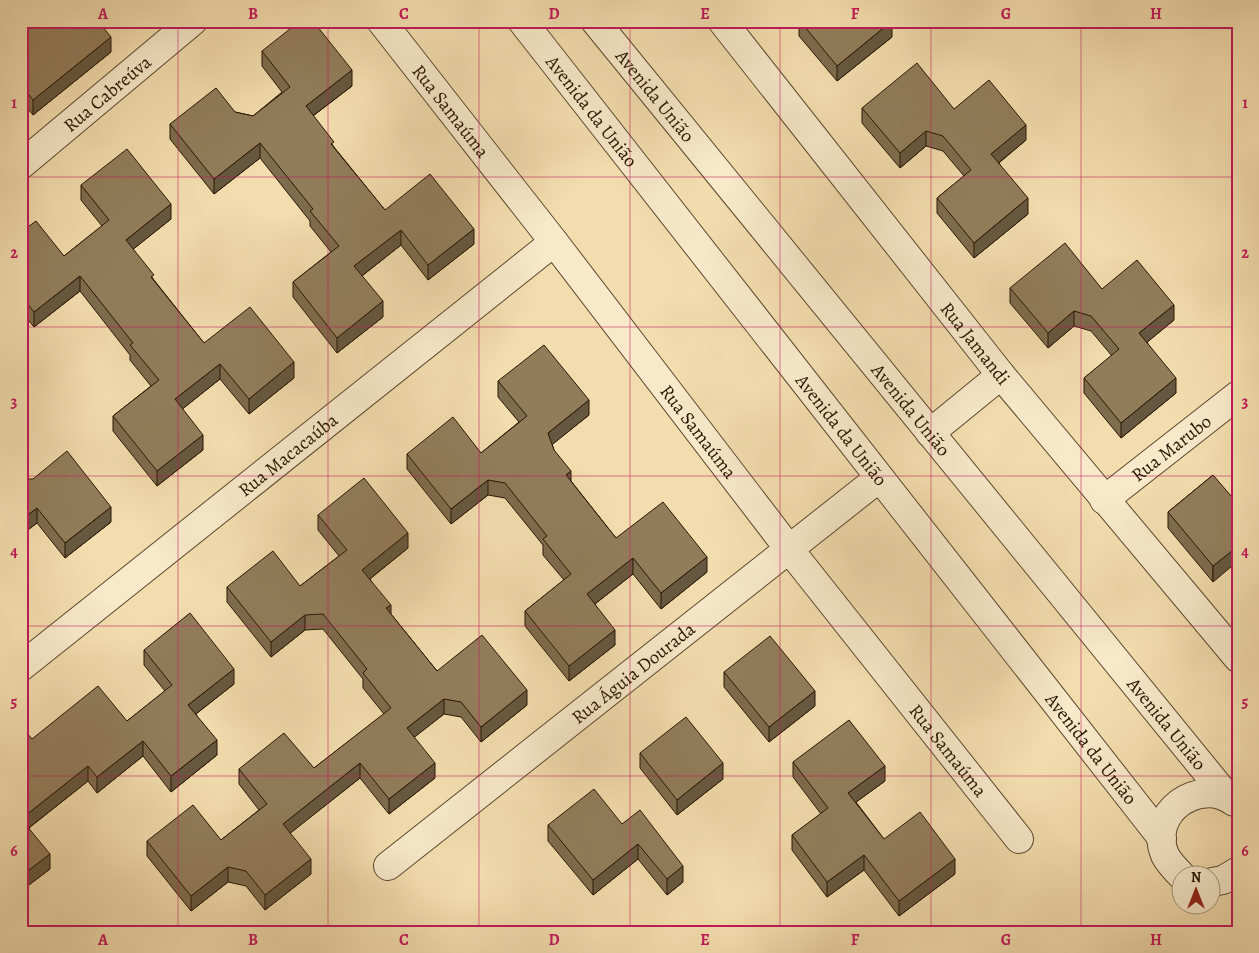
<svg xmlns="http://www.w3.org/2000/svg" width="1259" height="953" viewBox="0 0 1259 953" font-family="Alegreya,serif">
<style>
.lines{fill:none;stroke-linecap:round;stroke-linejoin:round}
.street-casing{stroke:#5b482d;stroke-width:30}
.street{stroke:#f7e9ca;stroke-width:28}
.wall{fill:#7e6c4e;stroke:#281602}
.shaded-wall{fill:#665840;stroke:#281602}
.building{fill:#927d5b;stroke:#281602}
.grid{fill:none;stroke:#c2185b;stroke-width:1;stroke-opacity:0.55}
.labels{text-anchor:middle;stroke-width:4;stroke-linejoin:round;paint-order:stroke}
.street-label{font-size:19px;fill:#281602;stroke:#f7e9ca}
.neatline{fill:none;stroke:#c2185b;stroke-width:2}
.grid-label{font-size:16px;text-anchor:middle;font-weight:bold;fill:#c2185b}
</style>
<rect width="100%" height="100%" fill="#f3ddae"/>
<filter id="stains"><feTurbulence type="fractalNoise" baseFrequency=".004" numOctaves="4"/><feColorMatrix values="0 0 0 0 .2 0 0 0 0 .09 0 0 0 0 .02 0 0 0 .5 -.17"/></filter>
<radialGradient id="worn" r=".72"><stop offset=".6" stop-color="#630" stop-opacity="0"/><stop offset="1" stop-color="#630" stop-opacity=".3"/></radialGradient>
<g class="lines">
<defs>
<g id="street">
<path id="s1" d="M381,21L554,242L789,549L1019,839"/>
<path id="s2" d="M522,21L1162,838"/>
<path id="s3" d="M595,21L1228,798"/>
<path id="s4" d="M722,21L1001,375L1238,658"/>
<path id="s5" d="M21,165L193,21"/>
<path d="M930,433L1001,375"/>
<path id="s6" d="M1104,500L1238,395"/>
<path id="s7" d="M21,667L554,242"/>
<path id="s8" d="M388,866L879,478"/>
<path d="M1182,876C1175,869 1169,863 1165,855C1147,813 1199,776 1234,802"/>
<path d="M1212,882L1223,880L1238,871"/>
</g>
</defs>
<use href="#street" class="street-casing"/>
<use href="#street" class="street"/>
</g>
<path class="wall" d="M21,21L111,52L33,115L21,100Z
M799,21L892,37L837,81L799,36Z
M262,51L352,86L313,116L334,147L385,210L474,244L428,280L401,245L362,276L383,317L337,353L293,297V282L331,252L310,226V221L260,158L214,194L170,139V124L235,112L253,116L282,92L262,66Z
M862,108L954,109L1026,140L999,163L1028,214L974,258L937,213V198L964,176L943,151L926,146L900,168L862,123Z
M81,185L171,219L133,249L154,280L204,343L294,378L249,414L220,379L182,409L203,450L157,486L113,431V416L151,386L130,360V355L80,291L34,327L21,311V232L64,256L102,226L81,200Z
M1010,288L1102,289L1174,320L1147,342L1176,393L1121,438L1084,393V378L1112,356L1091,331L1074,326L1048,348L1010,303Z
M498,381L589,415L552,444L554,450L571,481L616,538L707,572L661,609L633,574L595,604L615,645L569,681L525,626V611L564,580L543,555V545L505,498L488,495L451,524L407,469V454L481,453L519,422L498,397Z
M1213,475V582L1168,528V512Z
M21,479L111,522L65,558L37,523L21,535Z
M318,515L408,548L370,579L391,614L437,671L527,705L481,742L461,717L444,714L414,737L435,778L389,814L360,778L290,833L311,874L265,910L246,886L228,882L191,911L147,856V841L221,840L259,810L239,784V769L314,768L384,714L363,688V679L323,629L305,630L271,657L227,602V587L300,586L339,556L318,530Z
M144,650L234,684L196,714L217,755L171,792L143,756L97,793L88,781L29,828L50,869L21,891V729L32,739L127,721L165,691L144,665Z
M724,672L815,706L769,742L724,687Z
M640,753L723,779L677,815L640,768Z
M793,762L885,781L856,802L884,839L955,874L899,916L864,870L827,897L792,850V835L821,814L793,777Z
M622,824L683,882L667,895L638,859L593,895L548,841V825Z"/>
<path class="shaded-wall" d="M892,21V37L837,81V66Z
M111,37V52L33,115V100Z
M352,70V86L306,121V106Z
M1026,125V140L991,169V154Z
M926,131V146L900,168V153Z
M260,143V158L214,194V179Z
M1028,198V214L974,258V243Z
M171,204V219L126,255V240Z
M474,229V244L428,280V265Z
M401,230V245L354,282V266Z
M80,276V291L34,327V312Z
M383,301V317L337,353V338Z
M1174,305V320L1139,349V333Z
M1074,311V326L1048,348V333Z
M294,362V378L249,414V399Z
M220,364V379L175,415V399Z
M1176,378V393L1121,438V423Z
M589,400V415L548,448V433Z
M203,435V450L157,486V471Z
M571,471V487L566,475Z
M488,480V495L451,524V509Z
M111,507V522L65,558V543Z
M37,508V523L21,535V520Z
M408,533V548L362,585V570Z
M1238,546V561L1213,582V566Z
M707,557V572L661,609V593Z
M633,558V574L587,610V594Z
M391,605V620L386,608Z
M305,615V630L271,657V642Z
M615,630V645L569,681V666Z
M234,669V684L188,720V705Z
M527,690V705L481,742V727Z
M815,691V706L769,742V727Z
M444,699V714L407,743V728Z
M217,740V755L171,792V776Z
M143,741V756L97,793V777Z
M360,763V778L283,839V824Z
M435,763V778L389,814V799Z
M723,763V779L677,815V800Z
M88,766V781L21,834V819Z
M885,766V781L848,808V793Z
M638,844V859L593,895V880Z
M50,854V869L21,891V876Z
M864,855V870L827,897V882Z
M311,859V874L265,910V895Z
M955,859V874L899,916V901Z
M683,866V882L667,895V879Z
M228,867V882L191,911V896Z"/>
<path class="building" d="M21,21H98L111,37L33,100L21,85Z
M300,21H313L352,70L306,106L334,142L331,144L385,210L430,174L474,229L428,265L401,230L354,266L383,301L337,338L293,282L339,246L310,211L313,209L260,143L214,179L170,124L216,88L235,112L253,116L290,87L262,51Z
M800,21H892L837,66Z
M917,63L954,109L989,80L1026,125L991,154L1028,198L974,243L937,198L971,170L943,136L926,131L900,153L862,108Z
M127,149L171,204L126,240L154,275L151,277L204,343L250,307L294,362L249,399L220,364L175,399L203,435L157,471L113,416L159,380L130,345L133,343L80,276L34,312L21,296V232L36,221L64,256L109,220L81,185Z
M1065,243L1102,289L1137,260L1174,305L1139,333L1176,378L1121,423L1084,378L1119,349L1091,316L1074,311L1048,333L1010,288Z
M544,345L589,400L548,433L554,450L571,471L566,475L616,538L663,502L707,557L661,593L633,558L587,594L615,630L569,666L525,611L571,574L543,539L547,536L505,483L488,480L451,509L407,454L453,417L481,453L527,416L498,381Z
M67,451L111,507L65,543L37,508L21,520V479H33Z
M1213,475L1238,504V546L1213,566L1168,512Z
M364,478L408,533L362,570L391,605L386,608L437,671L482,635L527,690L481,727L461,702L444,699L407,728L435,763L389,799L360,763L283,824L311,859L265,895L246,871L228,867L191,896L147,841L193,805L221,840L267,804L239,769L284,733L314,768L391,708L363,673L367,669L323,614L305,615L271,642L227,587L273,551L300,586L347,550L318,515Z
M190,613L234,669L188,705L217,740L171,776L143,741L97,777L88,766L21,819V729L23,728L32,739L98,686L127,721L172,685L144,650Z
M770,636L815,691L769,727L724,672Z
M686,717L723,763L677,800L640,753Z
M849,720L885,766L848,793L884,839L920,812L955,859L899,901L864,855L827,882L792,835L828,808L793,762Z
M594,789L622,824L640,810L683,866L667,879L638,844L593,880L548,825Z
M21,819L50,854L21,876Z"/>
<path class="grid" d="M178,21V932M328,21V932M479,21V932M630,21V932M780,21V932M931,21V932M1081,21V932M21,177H1238M21,327H1238M21,476H1238M21,626H1238M21,776H1238"/>
<g class="labels">
<g class="street-label">
<text dy="7" stroke="none"><textPath href="#s5" startOffset="112">Rua Cabreúva</textPath></text>
<text dy="7" stroke="none"><textPath href="#s3" startOffset="96">Avenida União</textPath></text>
<text dy="7" stroke="none"><textPath href="#s1" startOffset="114">Rua Samaúma</textPath></text>
<text dy="7" stroke="none"><textPath href="#s2" startOffset="114">Avenida da União</textPath></text>
<text dy="7" stroke="none"><textPath href="#s4" startOffset="410">Rua Jamandi</textPath></text>
<text dy="7" stroke="none"><textPath href="#s3" startOffset="501">Avenida União</textPath></text>
<text dy="7" stroke="none"><textPath href="#s2" startOffset="519">Avenida da União</textPath></text>
<text dy="7" stroke="none"><textPath href="#s1" startOffset="519">Rua Samaúma</textPath></text>
<text dy="7" stroke="none"><textPath href="#s6" startOffset="85">Rua Marubo</textPath></text>
<text dy="7" stroke="none"><textPath href="#s7" startOffset="341">Rua Macacaúba</textPath></text>
<text dy="7" stroke="none"><textPath href="#s8" startOffset="312">Rua Águia Dourada</textPath></text>
<text dy="7" stroke="none"><textPath href="#s3" startOffset="906">Avenida União</textPath></text>
<text dy="7" stroke="none"><textPath href="#s2" startOffset="924">Avenida da União</textPath></text>
<text dy="7" stroke="none"><textPath href="#s1" startOffset="924">Rua Samaúma</textPath></text>
</g>
</g>
<rect width="1259" height="953" fill="none" stroke="#f3ddae" stroke-width="55"/>
<g transform="translate(1196 890)"><circle r="24" fill="#f7e9ca" stroke="#a4957a"/>
<path d="M0-4L9 19L0 12L-9 19Z" fill="#8f2418"/>
<text y="-8" font-size="14" font-weight="bold" text-anchor="middle" fill="#281602">N</text>
</g>
<rect x="28" y="28" width="1204" height="898" class="neatline"/>
<g class="grid-label">
<text x="103" y="19">A</text>
<text x="253" y="19">B</text>
<text x="404" y="19">C</text>
<text x="554" y="19">D</text>
<text x="705" y="19">E</text>
<text x="855" y="19">F</text>
<text x="1006" y="19">G</text>
<text x="1156" y="19">H</text>
<text x="14" y="108">1</text>
<text x="1245" y="108">1</text>
<text x="14" y="258">2</text>
<text x="1245" y="258">2</text>
<text x="14" y="407">3</text>
<text x="1245" y="407">3</text>
<text x="14" y="557">4</text>
<text x="1245" y="557">4</text>
<text x="14" y="707">5</text>
<text x="1245" y="707">5</text>
<text x="14" y="856">6</text>
<text x="1245" y="856">6</text>
<text x="103" y="945">A</text>
<text x="253" y="945">B</text>
<text x="404" y="945">C</text>
<text x="554" y="945">D</text>
<text x="705" y="945">E</text>
<text x="855" y="945">F</text>
<text x="1006" y="945">G</text>
<text x="1156" y="945">H</text>
</g>
<rect width="100%" height="100%" filter="url(#stains)"/>
<rect width="100%" height="100%" fill="url(#worn)"/>
</svg>
